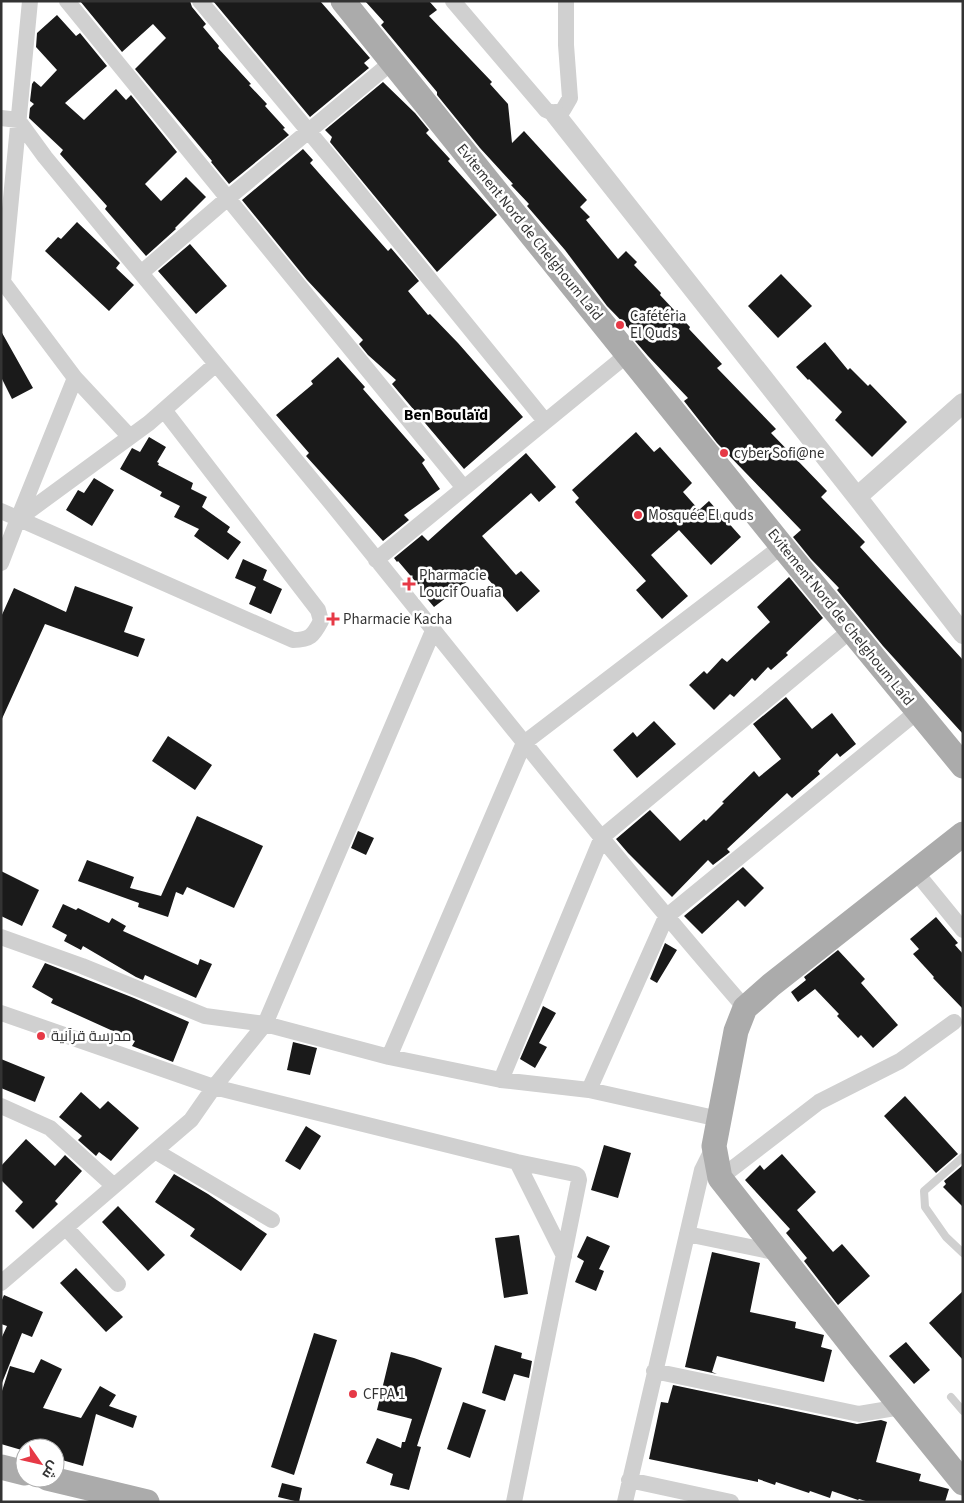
<svg xmlns="http://www.w3.org/2000/svg" width="964" height="1503" viewBox="0 0 964 1503" font-family="'Source Sans 3',Cairo,sans-serif">
<style>
.building{fill:#1a1a1a}
.lines{fill:none;stroke-linecap:round;stroke-linejoin:round}
.service{stroke:#d0d0d0;stroke-width:8}
.minor{stroke:#d0d0d0;stroke-width:16}
.tertiary{stroke:#d0d0d0;stroke-width:20}
.primary{stroke:#ababab;stroke-width:25}
.poi-dot{fill:#e63946;stroke:#fff;stroke-width:2}
.labels{text-anchor:middle;stroke-width:5;stroke-linejoin:round;paint-order:stroke}
.street-label{font-size:15px;fill:#333;stroke:#fff}
.poi-label{font-size:15px;fill:#333;stroke:#fff;text-anchor:start}
.neighbourhood-label{font-size:16px;font-weight:bold;fill:#000;stroke:#fff}
</style>
<rect width="100%" height="100%" fill="#fff"/>
<path class="building" d="M80,1H190L192,7L206,24L203,27L219,46L218,48L251,84L249,85L267,104L265,106L285,128L283,129L289,135L229,184L211,162L212,161L135,69L166,38L153,24L122,52Z
M213,1H320L370,58L364,63L369,68L310,117Z
M365,1H429L437,10L429,16L492,82L490,84L508,104L512,143L524,131L587,200L580,207L590,217L586,220L618,259L626,251L637,262L634,265L661,293L660,295L690,327L689,329L722,364L717,368L776,429L771,433L827,491L821,497L865,542L860,547L963,660V734L883,646L837,590L839,588L811,559L793,537L801,530L717,443L684,401L688,398L648,356L635,341L638,338L607,306L565,250L527,206L529,204L511,185L513,184L480,148L437,95V92L381,25L384,22Z
M57,15L76,36L80,33L107,66L65,103L84,120L116,89L126,100L131,95L177,152L145,184L161,201L186,177L206,197L175,228L176,229L146,256L105,209L107,206L60,154L63,150L29,118L30,108L34,104L30,101L32,84L34,81L41,87L57,70L36,47L37,33Z
M383,82L415,113L429,130L426,133L450,159L448,161L497,215L437,272L330,142L332,137L325,130Z
M303,149L313,160L310,163L388,251L391,248L419,281L408,291L428,315L430,314L458,343L523,417L464,469L392,384L396,380L368,355L359,344L363,340L307,280L242,200Z
M77,222L120,263L116,268L134,285L109,311L45,251L58,237L61,239Z
M190,244L227,286L196,314L158,271Z
M781,274L812,306L778,338L748,306Z
M1,331L33,388L12,399L1,377Z
M825,342L848,370L850,368L868,386L870,384L907,422L872,457L835,420L842,412L809,379L808,380L796,367Z
M338,357L365,387L363,389L425,460L422,463L440,489L404,515L409,520L383,541L306,456L309,453L276,415L313,384L311,381Z
M636,432L654,452L660,447L692,483L683,492L699,510L709,501L741,537L711,565L679,530L651,555L688,596L662,619L636,590L646,581L575,502L579,498L572,490Z
M149,437L166,447L157,462L159,463L158,465L193,483L191,489L207,497L202,507L230,527L227,532L241,542L228,560L194,536L199,529L174,517L180,506L160,496L162,492L120,469L132,448L140,452Z
M526,453L556,487L539,502L531,493L482,536L516,575L521,571L540,591L517,612L481,571L434,607L424,595L426,594L398,561L397,562L394,558L422,535L428,541Z
M94,478L114,490L92,526L66,510L78,490L84,493Z
M243,559L267,570L263,580L282,589L271,614L249,604L256,587L235,578Z
M789,577L823,618L786,653L788,655L771,670L768,667L755,681L752,678L734,697L730,694L714,710L689,685L704,671L707,674L722,658L727,662L770,622L757,607Z
M75,586L133,607L124,632L145,639L138,657L45,624L1,721V617L14,588L66,612Z
M786,697L812,729L832,713L856,744L840,757L837,753L818,771L820,774L792,798L787,793L727,849L730,852L713,865L708,860L672,897L628,853L616,839L650,810L680,841L704,819L706,821L724,803L722,802L754,771L759,777L781,759L753,724Z
M654,721L676,744L637,778L613,750L633,732L637,737Z
M168,736L212,765L195,790L152,761Z
M197,816L263,846L234,908L187,887L183,895L176,892L168,917L138,907L139,903L78,881L87,860L134,877L130,888L161,896Z
M358,831L374,838L366,855L351,848Z
M743,867L764,888L745,907L738,900L702,934L684,916Z
M1,871L39,890L22,926L1,916Z
M63,904L76,910L78,908L109,923L112,918L126,926L123,931L198,965L200,959L212,964L196,998L145,975L143,980L136,977L83,946L81,950L64,941L67,935L52,927Z
M936,917L958,943L955,945L963,954V1009L933,978L934,977L913,954L919,949L910,939Z
M665,943L677,950L657,983L650,979Z
M838,950L865,979L861,983L898,1025L873,1048L861,1035L858,1038L837,1016L839,1014L815,989L798,1002L791,992L806,980L804,977Z
M45,963L134,998L189,1022L173,1062L132,1046L135,1041L51,1003L53,999L32,987Z
M543,1006L556,1013L539,1043L547,1047L535,1068L520,1059Z
M293,1042L317,1048L310,1075L287,1070Z
M1,1059L45,1077L35,1102L1,1088Z
M81,1092L100,1109L108,1101L139,1128L111,1161L99,1152L96,1156L78,1140L82,1136L59,1117Z
M905,1096L958,1154L936,1173L884,1116Z
M306,1126L321,1136L300,1170L285,1161Z
M26,1139L55,1166L65,1155L82,1171L55,1201L58,1204L33,1229L15,1211L23,1202L1,1180V1166Z
M604,1145L631,1153L618,1198L591,1190Z
M782,1154L816,1192L797,1210L833,1252L842,1244L870,1276L838,1305L804,1261L807,1258L786,1233L790,1229L745,1180L760,1165L764,1170Z
M963,1165V1207L943,1187L946,1184L944,1181Z
M174,1174L208,1194L267,1234L241,1271L190,1236L195,1229L155,1202Z
M118,1206L165,1255L148,1271L102,1222Z
M519,1235L528,1294L504,1298L495,1238Z
M587,1236L610,1246L599,1269L604,1271L596,1291L575,1282L584,1261L577,1257Z
M712,1252L760,1263L750,1312L796,1322L795,1328L824,1335L821,1347L832,1350L824,1382L717,1356L712,1372L717,1374L685,1367Z
M76,1268L123,1317L106,1332L60,1283Z
M963,1291V1360L929,1323Z
M4,1295L43,1312L32,1337L22,1333L2,1383L1,1339L7,1326L1,1324V1302Z
M314,1333L337,1340L294,1475L271,1467Z
M906,1342L930,1370L914,1384L889,1356Z
M495,1345L522,1353L521,1358L532,1361L529,1378L514,1374L505,1401L482,1393Z
M391,1352L414,1358L442,1368L417,1446L421,1447L409,1490L390,1485L393,1474L366,1463L377,1438L401,1448L402,1442H405L412,1419L377,1410Z
M41,1359L62,1369L43,1408L81,1418L100,1386L116,1395L109,1406L137,1416L133,1428L96,1414L83,1466L55,1458V1448H25V1451L1,1444V1394L10,1366L34,1373Z
M673,1385L857,1424L881,1420L887,1422L876,1462L921,1474L919,1481L949,1489L945,1502H869L859,1499L858,1500L832,1491L830,1498L810,1491L809,1493L776,1482L775,1485L758,1479V1482L649,1459L661,1402L668,1403Z
M463,1402L486,1410L470,1458L447,1449Z
M282,1483L302,1488L299,1502L278,1497Z"/>
<g class="lines">
<path class="service" d="M963,1157L924,1191L925,1207L946,1237L963,1253
M951,1397L963,1411"/>
<path class="minor" d="M30,1L3,282L75,378
M67,1L464,488
M200,1L340,169L545,421
M453,1L546,110L555,114L563,110L570,98L566,45V1
M1,118L18,120L45,157C140,272 236,387 331,503C468,672 602,843 745,1008
M141,273L228,198L392,62
M1,511L293,640C310,640 313,636 321,621L318,610L164,410
M18,519L75,378L130,437
M376,560L628,354
M1,563L18,519L149,423L216,364
M915,871L963,930
M1,937L82,966L205,1016L265,1024L389,1057L501,1080L589,1090L719,1119
M1,1013L214,1087L517,1162L575,1174L578,1176L579,1180L514,1502
M389,1057L524,743L782,546
M501,1080L602,837L851,630
M589,1090L666,917L918,711
M1,1106L50,1128L114,1186
M155,1151L272,1220
M517,1162L564,1256
M720,1178L819,1102L900,1061L954,1022
M66,1228L118,1284
M687,1234L779,1253
M1,1283L191,1120L214,1087L265,1024L433,631
M654,1371L859,1414L901,1407
M629,1480L731,1502
M625,1502L702,1170L714,1146"/>
<path class="tertiary" d="M555,114L857,497L963,634
M857,497L963,403"/>
<path class="primary" d="M343,1L782,546L963,766
M963,834L771,985L745,1008L736,1031L714,1146L720,1178L861,1357L963,1483
M1,1467L25,1473
M47,1478L147,1502"/>
</g>
<g class="poi-dot">
<circle cx="620" cy="325" r="5"/>
<circle cx="724" cy="453" r="5"/>
<circle cx="638" cy="515" r="5"/>
<path d="M406.5 576.5h5v5h5v5h-5v5h-5v-5h-5v-5h5z"/>
<path d="M330.5 611.5h5v5h5v5h-5v5h-5v-5h-5v-5h5z"/>
<circle cx="41" cy="1036" r="5"/>
<circle cx="353" cy="1394" r="5"/>
</g>
<g class="labels">
<g class="street-label">
<text transform="translate(530 232) rotate(51)" y="5">Evitement Nord de Chelghoum Laîd</text>
<text transform="translate(841 617) rotate(51)" y="5">Evitement Nord de Chelghoum Laîd</text>
</g>
<g class="poi-label">
<text x="630" y="321">Cafétéria<tspan x="630" dy="17">El Quds</tspan></text>
<text x="734" y="458">cyber Sofi@ne</text>
<text x="648" y="520">Mosquée El quds</text>
<text x="419" y="580">Pharmacie<tspan x="419" dy="17">Loucif Ouafia</tspan></text>
<text x="343" y="624">Pharmacie Kacha</text>
<text x="51" y="1041">مدرسة قرآنية</text>
<text x="363" y="1399">CFPA 1</text>
</g>
<g class="neighbourhood-label">
<text x="446" y="420">Ben Boulaïd</text>
</g>
</g>
<rect width="964" height="1503" fill="none" stroke="#333333" stroke-width="5"/>
<g transform="translate(40 1463) rotate(124)"><circle r="24" fill="#ffffff" stroke="#adadad"/>
<path d="M0-4L9 19L0 12L-9 19Z" fill="#e63946"/>
<text y="-8" font-size="14" font-weight="bold" text-anchor="middle" fill="#333333">ش</text>
</g>
</svg>
